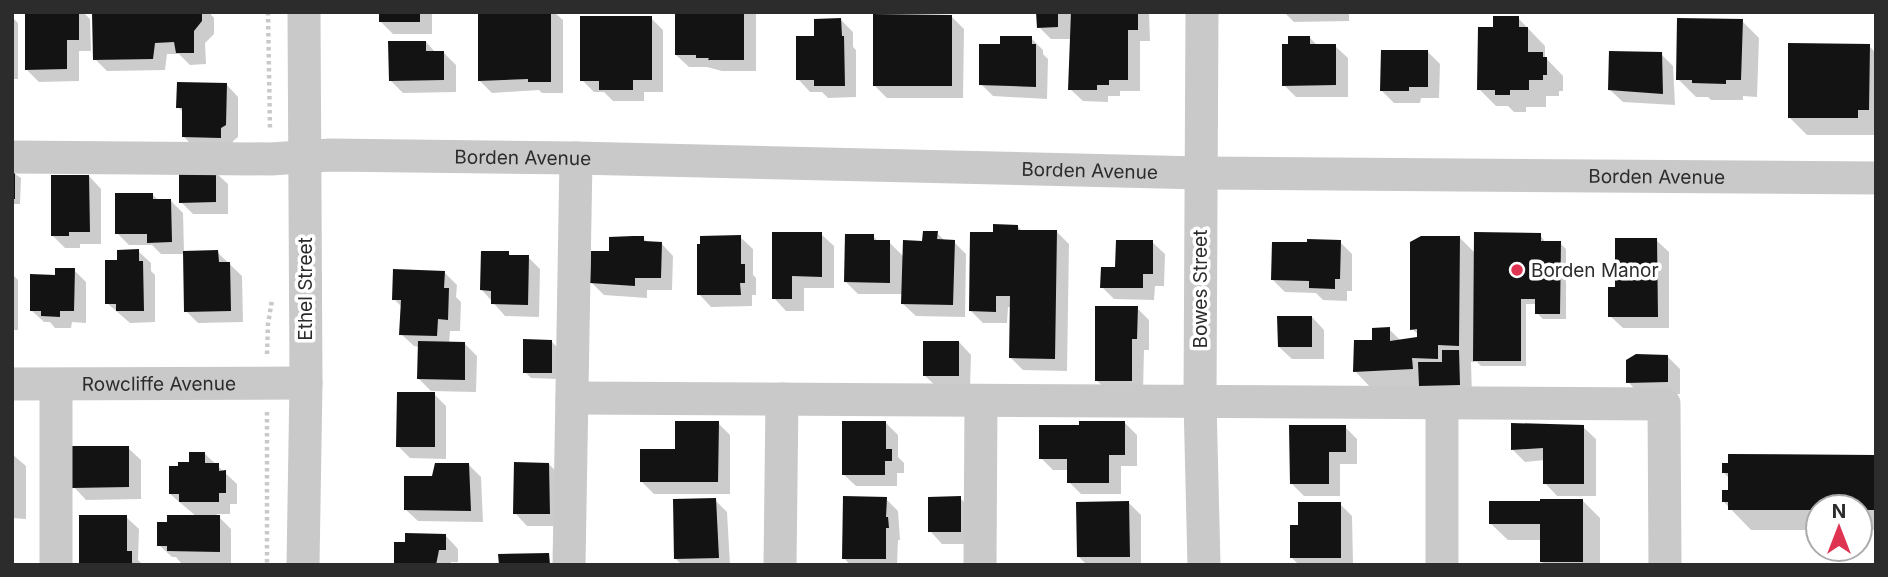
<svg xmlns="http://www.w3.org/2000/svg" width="1888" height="577" viewBox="0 0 1888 577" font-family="Inter,sans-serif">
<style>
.shadow{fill:#0003}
.building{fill:#131313}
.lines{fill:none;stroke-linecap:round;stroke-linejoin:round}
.path{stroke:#c9c9c9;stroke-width:4.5;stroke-dasharray:3.5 3.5;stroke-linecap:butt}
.minor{stroke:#c9c9c9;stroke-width:33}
.poi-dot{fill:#de3351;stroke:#fff;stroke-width:2.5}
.labels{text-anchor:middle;stroke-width:7;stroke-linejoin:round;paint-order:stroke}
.street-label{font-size:19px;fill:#2c2c2c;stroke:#fff}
.poi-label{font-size:19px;fill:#2c2c2c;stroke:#fff;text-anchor:start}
</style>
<rect width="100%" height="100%" fill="#fff"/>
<path class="shadow" d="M27,12H83L90,19L91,51H79V81L39,82L27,70Z
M94,12H209L214,18V34L205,43L206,64L190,65L179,54H167L165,70L107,71L95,59Z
M381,12H432V34H393L380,21Z
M479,12H554L563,20V93H542L539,90L492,93L479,80Z
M676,12H756V71H722L707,67H689L676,55Z
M1038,12H1149L1150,41H1140V91H1120V96H1108V102L1083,101L1070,89L1071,39H1051L1039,27Z
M1284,12H1349V21L1294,22Z
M951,16L964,29L963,98H887L874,85Z
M12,17L18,23V79H12Z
M651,18L663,30V92H644V101H613L604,92H594L582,80Z
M1518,18L1545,46V57L1563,76V91H1559V96H1546V107H1526V112H1514L1508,106H1496L1479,89L1495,29Z
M841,20L853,32V47L856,50V97L828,98L822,92H810L798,79L816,37Z
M1742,21L1759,38L1757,97L1743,96V100H1711L1708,97H1696L1678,79Z
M1031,38L1043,50V54L1048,59L1047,99L993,96L981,84L1002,46Z
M1310,38L1318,46H1335L1348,58V97H1296L1284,85Z
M426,42L436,53H444L456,65V92L403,93L390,80Z
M1869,46L1876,53L1874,135H1807L1789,117Z
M1428,52L1440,64L1439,98H1421L1420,103H1394L1382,91Z
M1661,54L1673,66L1675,105L1623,102L1610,90Z
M226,84L238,97V137L233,141L232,150L196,149L184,137V113L178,107Z
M12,105L13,106L14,150H12Z
M12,172L21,178L20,204H12Z
M215,172L228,184V214H193L181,202Z
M89,176L101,189V244H80V248H65L53,236Z
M153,195L159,201H171L183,213L184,252H217L242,276L243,322L198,323L186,311L185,254H161L152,245H129L117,233Z
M1017,226L1022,231L1057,232L1069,244L1067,371L1023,370L1011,358L1012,307H1008L1007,323H983L971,311L995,234Z
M937,233L945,241L954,242L966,254L965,317L916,316L903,304V294H858L846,282L873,236L879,242H889L904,257Z
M821,234L834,246V288H804V311H786L774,298Z
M1540,235L1546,243H1560L1566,249V319H1543L1537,313V304H1526V366H1481L1477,362H1471L1472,397L1372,389L1355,371L1374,342L1389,329L1401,341L1419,339V335L1412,329L1460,238L1476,254Z
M740,237L753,249V275L756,278V295H752V306L711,307L699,294Z
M643,238L648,243H661L673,256L672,290H647V298L604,295L592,283L610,253Z
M1656,240L1669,252V328H1623L1610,316Z
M1152,242L1165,254L1164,286H1155L1154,300L1114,299L1102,287L1117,269Z
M1340,242L1352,254V291H1347V301L1323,300L1316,293L1285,292L1273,280Z
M138,251L151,263V271L155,275V322L130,323L107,303L119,262Z
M508,253L512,257H528L540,269L539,317L505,316L482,290Z
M74,270L86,282V323L72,322L71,328H55L50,322H44L31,310L56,276Z
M444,272L457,285L456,297L461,302L460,331H450L449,344H465L477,356L476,392L431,391L419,379V347L414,346L401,334L403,308L394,299Z
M12,274L18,280V330H12Z
M1137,308L1149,320V350H1144L1143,392H1109L1096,380Z
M1312,317L1324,330V359H1292L1279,347Z
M551,341L557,347V379L531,378L525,372Z
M959,342L971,355L970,388L937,387L924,375Z
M1668,357L1680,369V394H1640L1628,382Z
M434,394L446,406V459L410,458L398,446Z
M718,423L730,435V494H654L641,481L677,451Z
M886,423L898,435V457L904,463V473H897V486H856L843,474Z
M1125,423L1137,435V466H1121V494H1081L1069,482V470H1053L1041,458Z
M1345,427L1357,439V464H1340V496H1304L1291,483Z
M1583,427L1596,439V496H1557L1545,483V460L1525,462L1513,450Z
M128,448L141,460V499L86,500L74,487Z
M12,454L26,466V519L12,518Z
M205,454L237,484V504H230V514H216L231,529V563H181L176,557H172L159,545L197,517L170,494L191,464Z
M1876,456V530H1860V507H1818V530H1751L1723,501L1729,492V478L1724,473Z
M549,464L561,477V526H527L515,513Z
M469,465L481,477L483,522L418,521L405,509L433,478Z
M960,498L972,510V544H942L930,531Z
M886,499L898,511L900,540H898L897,565H850L844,558Z
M715,500L727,512L730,565H682L676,559Z
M1583,501L1600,518V565H1545L1541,561V540H1508L1490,523Z
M1129,503L1141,515V565H1087L1078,556Z
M1340,504L1352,516L1353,565H1299L1291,557L1300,527Z
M126,517L139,529L138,560L143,565H81Z
M446,536L458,549V562H451V565H396Z"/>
<path class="building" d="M25,12H79V40H67V69L25,70Z
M92,12H202V21L194,31V53H176L174,42L155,43L153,59L93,60Z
M379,12H420V22H379Z
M478,12H551V82H528V79L478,81Z
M675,12H744V60H708L709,58H696V55H675Z
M1036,12H1058V27L1037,28Z
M1071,12H1138V30H1128V80H1109V85H1097V90H1068Z
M873,14L952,15V86H873Z
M580,16H652V80H633V90H599V81H580Z
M1493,16H1519V27H1528V52H1543V57H1547V75H1543V80H1529V90H1510V95H1495V90H1477L1478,27H1493Z
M841,18L842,36H844L845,86H814V80H796V36H814V19Z
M1677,18L1743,19L1741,80H1726V84L1692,83V80H1676Z
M1000,36H1032V44H1036V87L979,85V44H1000Z
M1288,36H1310V44H1336V85L1282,86V44H1288Z
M388,41H426V51H444V80L389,81Z
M1788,43L1870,44L1869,110H1858V118H1788Z
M1381,50H1428V87H1409V91H1380Z
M1609,51L1662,52L1663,94L1608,90Z
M177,82L227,83L226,125L221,128V138L182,137V108H176Z
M12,170H15V199H12Z
M216,170V202L179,203V171Z
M51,175H89L90,232H69V236H51Z
M115,193H153V199H171L172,242L147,243V234H115Z
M993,224L1018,225V230H1057L1055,359L1009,358L1010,296H996V312L969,311L970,232H993Z
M923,231H938L937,239L955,240L953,305L901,304L903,240L922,241Z
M772,232H822V277L792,276V299H772Z
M1474,232L1541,233V241H1561L1560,314H1535V299H1521V361H1473Z
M845,234H874V240H890V283L844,282Z
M741,235V264H745V283H740L741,295H697V244H700V236Z
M633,236H644V241L662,242L661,278H635V286L590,283L591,251H609V237Z
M1421,236H1460L1459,346L1438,345V359L1412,358L1413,369L1353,372L1354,340H1372V328L1390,327V341L1417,337V329L1410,330V242Z
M1615,238H1657L1658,317H1608V287H1615Z
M1307,239L1341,240L1340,279H1335V289L1309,288V281L1271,280L1272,242H1307Z
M1116,240H1153V274H1143V288H1100L1101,267H1115Z
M139,249V261H143L144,311H116V304H105V260H117V250Z
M218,250L219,262H230L231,311L184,312L183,251Z
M481,251H509V255H529L528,305L491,304V291L480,290Z
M55,268H75L74,311H60V317L41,316V311H30V274L55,275Z
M393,269L445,271L444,288H449L448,320L438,319L437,336L399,335L401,300H392Z
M1095,306H1138L1137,339H1132V381H1095Z
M1277,316H1312V347H1278Z
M523,339L552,340V373H523Z
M418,341L465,342V380L417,379Z
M923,341H959V376H923Z
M1442,350H1459L1460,385L1419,386L1418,362H1442Z
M1636,354L1668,355V382L1626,383V360Z
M397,392H435V447H396Z
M675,421H719L718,482H640V449H675Z
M842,421H886V449H892V461H885V475H842Z
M1079,421H1125V455H1109V483H1067V459H1039V425H1079Z
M1511,423L1584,425V484H1543V448L1511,450Z
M1289,425H1346V452H1329V484H1290Z
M72,446H129V487L72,488Z
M189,452H205V463H219V471L226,470V493H219V502H179V494H169V466H178V462H189Z
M1728,454L1876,455V510H1860V507H1818V510H1728V502H1722V490H1728V473H1722V463H1728Z
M514,462L549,463L550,514H513Z
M435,463H469L471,511L404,510V476H432Z
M843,496L887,497L886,517H888L889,528H886V559H842Z
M961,496V532H928V497Z
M716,498L719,558L674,559L673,499Z
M1540,499H1583V562H1540V524H1489V501H1540Z
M1129,501L1130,557H1077L1076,502Z
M1298,502H1341V558H1290V525H1298Z
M79,515H127V551H132V565H79Z
M167,515H220V552L167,551V546H157V522H167Z
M405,533L446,534V550H439L436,565H394V542H405Z
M549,553L550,565H499L498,554Z"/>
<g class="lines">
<path class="path" d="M268,12L270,130
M267,354L268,324L272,300
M267,412V565"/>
<g class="minor">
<path d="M1202,12L1200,401L1204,565"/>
<path id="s1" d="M12,157L271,159L330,155L576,158L1201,173L1876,178"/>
<path id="s2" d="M12,384L306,383"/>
<path d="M56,385V565"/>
<path d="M572,398L1664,404L1665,565"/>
<path d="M303,565L306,383L304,12"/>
<path d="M569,565L576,158"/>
<path d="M780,565L782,399"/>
<path d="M980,565L981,401"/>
<path d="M1442,565V403"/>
</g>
</g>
<circle class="poi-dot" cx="1517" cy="270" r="7"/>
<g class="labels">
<g class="street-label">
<text dy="7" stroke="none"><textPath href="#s1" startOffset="511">Borden Avenue</textPath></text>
<text dy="7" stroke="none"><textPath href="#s1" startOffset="1078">Borden Avenue</textPath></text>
<text dy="7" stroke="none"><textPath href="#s1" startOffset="1645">Borden Avenue</textPath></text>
<text transform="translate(305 289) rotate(-90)" y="7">Ethel Street</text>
<text transform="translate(1200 289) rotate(-90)" y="7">Bowes Street</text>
<text dy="7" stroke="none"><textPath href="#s2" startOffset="147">Rowcliffe Avenue</textPath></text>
</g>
<g class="poi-label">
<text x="1531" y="277">Borden Manor</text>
</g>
</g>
<rect width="1888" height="577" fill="none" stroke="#2c2c2c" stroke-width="28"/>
<g transform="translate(1839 528)"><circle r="33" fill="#ffffff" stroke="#ababab" stroke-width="2"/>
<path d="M0-5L12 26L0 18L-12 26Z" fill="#de3351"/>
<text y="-10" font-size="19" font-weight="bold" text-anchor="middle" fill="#2c2c2c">N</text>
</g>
</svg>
